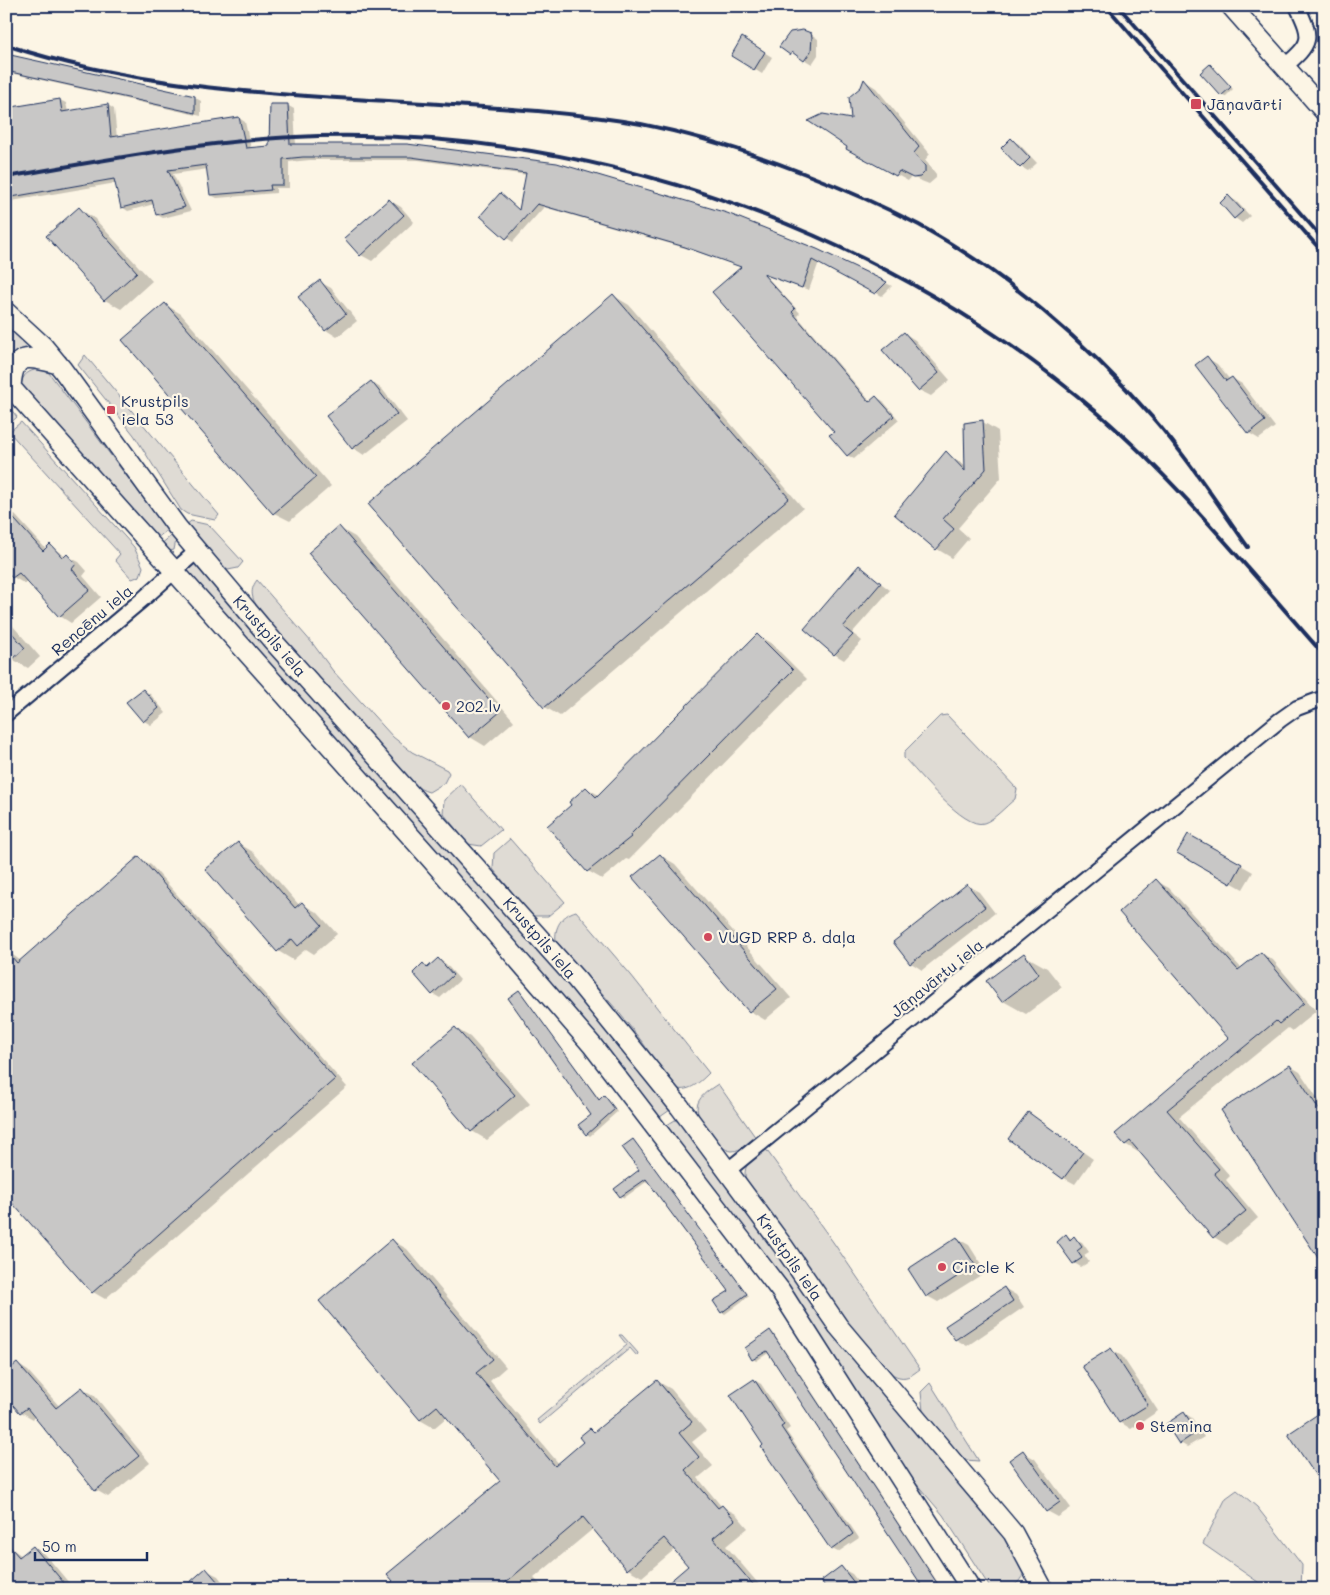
<svg xmlns="http://www.w3.org/2000/svg" width="1330" height="1595" viewBox="0 0 1330 1595" font-family="Mali,sans-serif">
<style>
.green{fill:#dfdbd4;stroke:#7d8599}
.shadow{fill:#0003}
.building{fill:#c8c7c6;stroke:#1b2f5e}
.lines{fill:none;stroke-linecap:round;stroke-linejoin:round}
.street-casing{stroke:#1b2f5e;stroke-width:18}
.secondary-casing{stroke:#1b2f5e;stroke-width:22}
.street{stroke:#fcf5e5;stroke-width:14}
.secondary{stroke:#fcf5e5;stroke-width:19}
.rail{stroke:#1b2f5e;stroke-width:4}
.poi-dot{fill:#d1495b;stroke:#fcf5e5;stroke-width:2}
.labels{text-anchor:middle;stroke-width:4.5;stroke-linejoin:round;paint-order:stroke}
.poi-label{font-size:16px;fill:#1b2f5e;stroke:#fcf5e5;text-anchor:start}
.street-label{font-size:16px;fill:#1b2f5e;stroke:#fcf5e5}
</style>
<rect width="100%" height="100%" fill="#fcf5e5"/>
<filter id="ink" filterUnits="userSpaceOnUse"><feTurbulence type="fractalNoise" baseFrequency=".02" numOctaves="2"/><feDisplacementMap in="SourceGraphic" scale="10" xChannelSelector="R" yChannelSelector="G"/><feConvolveMatrix kernelMatrix="1 2 1 2 8 2 1 2 1" color-interpolation-filters="sRGB"/></filter>
<g filter="url(#ink)">
<path class="green" d="M6,322L39,351L6,367Z
M85,355L219,515L215,520L187,514L181,510L134,435L78,365Z
M39,369L49,373L167,530L156,539L21,385C23,374 28,371 39,369Z
M6,403L17,417L6,427Z
M21,422L134,547L143,567L140,576L132,579L115,560L120,554L9,432Z
M191,521L209,525L243,562L238,568L228,570L222,566L186,525Z
M172,535L176,540L174,550L170,551L160,545Z
M193,563L599,1019L670,1110L660,1117L616,1061L186,573V568Z
M257,580L313,644L333,671L393,737L412,752L447,770L449,773L444,783L429,792C406,787 388,750 369,735L260,612C253,600 248,592 257,580Z
M947,715L1017,789L1015,799C1006,806 994,820 984,823C964,830 918,772 904,758V752L940,716Z
M461,784L501,830L481,846L468,844L443,813L444,800Z
M510,839L565,902L548,916H532L493,869L494,853Z
M576,911L631,975L709,1073C698,1084 688,1093 673,1088L643,1043L617,1010L556,941C554,927 562,915 576,911Z
M718,1084L756,1138C749,1142 741,1151 732,1151C718,1151 692,1116 698,1103C701,1095 710,1089 718,1084Z
M675,1120L679,1122L829,1325L1004,1533L1024,1572C1018,1588 1005,1593 989,1586L943,1515L903,1468L755,1241L668,1130L667,1125Z
M765,1148L833,1242L920,1369C913,1374 908,1379 899,1377C871,1370 817,1279 799,1253C783,1229 765,1206 747,1183C740,1165 753,1157 765,1148Z
M619,1335H622L638,1353L637,1356L630,1348L540,1424L537,1420L627,1345Z
M930,1383L979,1461L965,1460L923,1411L921,1392Z
M1237,1490L1257,1507L1302,1565L1301,1589H1268L1203,1544L1226,1498Z"/>
<path class="shadow" d="M811,34L818,39V55L812,64L781,46Z
M749,43L772,57L762,74L732,55Z
M6,55L194,97L201,101V116L6,72Z
M1210,66L1233,89L1225,97L1222,95Z
M865,81L876,88L930,154L925,160L936,174V178L929,184L911,177L908,181L872,161L853,121Z
M60,100L66,103L68,112L108,105L114,109L117,138L239,118L245,122L251,149L270,147L287,105L294,109L296,145L557,164L817,250L892,286L882,296L819,262L809,290L765,275L800,313L797,316L871,402L876,397L883,401L899,420L854,459L847,455L742,267L692,250L544,207L513,242L507,238L500,195L520,211L527,175L418,160H310L289,162V188H276V193L217,198L211,195L208,169L173,174L191,211L163,218L157,215L154,204L128,211L122,207L116,183L6,202V109Z
M1011,140L1019,144L1037,163L1028,171L1021,167Z
M1229,197L1236,201L1250,216L1242,223L1235,218L1221,203Z
M389,200L401,207L414,222L372,261L361,255Z
M79,209L94,218L152,281L121,309L105,300Z
M320,282L331,288L357,321L337,337L326,330Z
M614,296L629,305L803,508L560,716L545,707Z
M166,305L181,314L331,486L290,521L274,513Z
M904,333L915,340L950,380L931,396L919,390Z
M1207,358L1217,364L1230,380L1232,378L1242,384L1275,427L1259,439L1249,433Z
M371,382L382,389L407,421L364,455L353,448Z
M983,422L998,431L1001,478L958,528L969,538L952,558L937,549L896,514L946,453L966,466Z
M6,505L46,549L50,546L66,557L67,556L79,562L87,571L83,576L101,597L71,623L60,616L28,581L25,584L13,577L6,569Z
M339,528L355,537L514,721L485,746L470,737Z
M859,567L890,590L852,633L862,641L844,660L834,654Z
M6,618L40,657L28,668L12,659L6,652Z
M757,635L772,644L807,679L629,860L626,859L602,879L588,871L573,805L586,788L599,795Z
M143,690L150,694L166,713L151,725L144,721Z
M1189,835L1253,872L1243,889L1179,853Z
M238,843L253,852L300,906L302,904L318,913L337,934L314,954L306,949L293,960L278,951Z
M660,855L675,864L791,998L765,1020L750,1011L634,877Z
M139,858L151,865L347,1087L105,1299L93,1292L6,950L21,961Z
M1156,881L1169,888L1242,969L1261,953L1273,960L1316,1011L1292,1031L1288,1028L1179,1117L1230,1176L1226,1180L1258,1218L1227,1245L1214,1237L1140,1150L1138,1152L1125,1144L1230,1038Z
M968,886L979,892L995,913L922,970L911,963L895,942Z
M1024,955L1047,968L1062,987L1026,1014L1003,1001Z
M438,959L446,964L460,980L440,998L433,994L424,965L429,968Z
M519,992L600,1100L604,1097L608,1099L617,1112L590,1136L587,1134L592,1115Z
M455,1028L470,1037L530,1104L487,1140L472,1131Z
M1290,1066L1300,1072L1324,1108V1265Z
M1028,1113L1093,1159L1075,1184L1064,1178Z
M633,1141L749,1296L725,1314L722,1312L731,1291L649,1180L624,1198L616,1189L641,1170Z
M1066,1236L1082,1242L1089,1252L1084,1255L1089,1262L1081,1267L1074,1263Z
M958,1239L969,1245L986,1272L938,1302L927,1296Z
M393,1241L407,1249L506,1367L490,1381L559,1464L585,1442L590,1429L596,1433L657,1381L671,1389L706,1431L692,1442L713,1466L698,1478L721,1506L736,1514L748,1528L726,1546L763,1589H663L689,1566L675,1549L642,1577L628,1569L594,1528L534,1578L544,1589H398L501,1481L447,1417L434,1428L420,1420Z
M1004,1288L1016,1295L1024,1307L967,1346L955,1339Z
M770,1331L773,1333L942,1589H926L770,1352L756,1361L753,1359Z
M1111,1350L1122,1356L1158,1411L1131,1429L1120,1422Z
M17,1364L28,1371L60,1407L82,1388L94,1395L150,1463L108,1497L96,1490L35,1416L33,1419L21,1412L6,1395Z
M754,1380L761,1384L790,1428L786,1431L859,1538L838,1552L832,1549L765,1446Z
M1184,1413L1192,1418L1204,1437L1187,1447L1180,1443Z
M1023,1452L1035,1459L1071,1508L1058,1517L1047,1511Z
M8,1546L22,1556L33,1547L45,1554L74,1589H6Z
M841,1568L852,1574L864,1589H829Z
M206,1570L218,1576L228,1589H184Z
M1174,1584L1180,1588L1181,1589H1170Z"/>
<path class="building" d="M803,30L811,33L812,37L811,51L804,61L792,52L790,55L779,47L790,32Z
M742,37L765,52L754,70L731,56Z
M6,54L195,96V113L6,71Z
M1210,64L1231,87L1221,96L1200,73Z
M864,79L919,147L914,153L925,166V172L920,177L913,178L899,171L896,176L846,149L847,147L808,121L823,114L851,119L849,97L861,87Z
M60,99L62,112L108,104L111,137L239,117L246,148L269,146L270,104H288L290,144H407L557,163L727,213L817,249L887,282L875,294L812,260L802,288L763,274L795,309L792,312L869,402L876,396L894,416L847,456L829,435L834,432L712,292L741,267L685,247L537,204L506,239L480,216L500,193L519,210L526,173L411,157H303L283,159V185H270L271,190L210,195L206,165L168,170L185,207L156,215L152,200L121,208L114,179L6,198V108Z
M1011,138L1030,158L1020,168L1001,148Z
M1228,195L1243,211L1234,219L1220,203Z
M389,199L404,215L360,256L344,238Z
M79,207L137,272L104,301L46,236Z
M320,280L346,314L325,331L298,297Z
M613,294L789,498L544,708L368,504Z
M165,303L316,477L273,514L122,340Z
M904,332L939,373L918,391L882,350Z
M1207,356L1226,381L1232,377L1265,421L1248,434L1195,365Z
M371,381L397,414L352,449L326,416Z
M983,420L986,469L943,519L954,529L936,550L894,514L946,451L965,471L964,423Z
M6,510L43,551L50,544L63,558L67,554L76,564L72,569L90,590L59,617L19,573L12,578L6,571Z
M339,526L500,712L469,738L308,553Z
M859,565L881,583L843,627L853,635L834,655L804,629Z
M6,626L25,648L12,660L6,654Z
M757,634L793,670L630,835L631,837L587,872L547,826L571,805L569,802L586,787L596,797Z
M143,689L159,708L143,722L126,702Z
M1188,834L1242,864L1231,884L1177,853Z
M238,842L295,908L302,902L322,925L298,946L292,939L277,952L205,869Z
M660,854L777,989L749,1012L632,877Z
M139,856L335,1079L92,1293L6,1196V950L17,963Z
M1156,879L1238,970L1261,952L1304,1003L1279,1024L1276,1021L1167,1110L1219,1169L1214,1173L1246,1211L1213,1238L1130,1141L1125,1145L1115,1134L1228,1038L1119,912Z
M967,884L985,907L910,964L893,942Z
M1024,953L1039,974L1002,1002L986,981Z
M438,958L453,975L432,995L413,973L423,963L427,968Z
M519,990L599,1100L604,1095L615,1109L586,1135L578,1125L591,1115L508,998Z
M455,1027L515,1095L471,1132L412,1063Z
M1290,1065L1324,1117V1267L1221,1110Z
M1028,1112L1083,1152L1063,1179L1008,1139Z
M633,1139L747,1294L721,1313L713,1301L729,1291L646,1179L620,1197L614,1189L639,1170L622,1147Z
M1066,1234L1070,1240L1074,1236L1082,1247L1077,1251L1082,1258L1073,1264L1057,1242Z
M957,1237L975,1265L926,1297L908,1269Z
M392,1239L493,1359L476,1373L555,1466L583,1442L579,1437L590,1428L594,1432L657,1380L692,1422L679,1433L699,1457L685,1470L718,1508L722,1505L735,1520L713,1538L757,1589H661L688,1566L664,1538L627,1570L583,1517L498,1589H384L393,1581L387,1574L500,1481L437,1406L420,1420L319,1301Z
M1004,1287L1013,1301L955,1340L945,1326Z
M770,1330L941,1589H924L767,1351L752,1360L745,1348Z
M1111,1348L1148,1405L1119,1423L1082,1366Z
M17,1363L56,1408L82,1387L139,1456L95,1491L27,1408L20,1413L6,1397V1372Z
M754,1379L784,1425L781,1427L853,1534L831,1550L761,1447L763,1445L730,1395Z
M1324,1410V1488L1288,1434Z
M1184,1412L1197,1432L1179,1444L1166,1424Z
M1023,1450L1060,1502L1046,1512L1009,1460Z
M6,1542L19,1557L33,1546L69,1589H6Z
M841,1566L859,1589H827L821,1581Z
M206,1568L224,1589H182Z"/>
<g class="lines">
<defs>
<path id="street" d="M1284,67C1312,43 1313,39 1297,6
M6,714L143,599L198,550
M727,1171L1280,720L1297,708L1324,698"/>
<path id="secondary" d="M1231,6L1324,111
M6,312L43,346L62,369L177,527L272,640L577,980L680,1107L783,1246L838,1326L1013,1533L1043,1589
M6,382L430,858L592,1045L780,1290L971,1589
M11,388C13,351 28,356 58,364"/>
</defs>
<use href="#street" class="street-casing"/>
<use href="#secondary" class="secondary-casing"/>
<use href="#street" class="street"/>
<use href="#secondary" class="secondary"/>
<path class="rail" d="M1106,6L1324,254
M1118,6L1324,240
M6,45C150,93 303,95 452,105C515,109 579,113 641,124C697,135 750,152 803,173C842,188 881,205 919,225C1006,273 1086,342 1152,417C1187,457 1217,503 1248,547
M6,177C110,159 213,139 318,136C600,129 885,231 1099,414C1182,486 1251,573 1324,655"/>
</g>
</g>
<g class="poi-dot">
<rect x="1190" y="98" width="12" height="12" rx="2.5"/>
<rect x="106" y="405" width="10" height="10" rx="2.5"/>
<circle cx="446" cy="706" r="5"/>
<circle cx="708" cy="937" r="5"/>
<circle cx="942" cy="1267" r="5"/>
<circle cx="1140" cy="1426" r="5"/>
</g>
<g class="labels">
<g class="poi-label">
<text x="1207" y="110">Jāņavārti</text>
<text x="121" y="407">Krustpils<tspan x="121" dy="18">iela 53</tspan></text>
<text x="456" y="712">202.lv</text>
<text x="718" y="943">VUGD RRP 8. daļa</text>
<text x="952" y="1273">Circle K</text>
<text x="1150" y="1432">Stemina</text>
</g>
<g class="street-label">
<text transform="translate(92 620) rotate(-40)" y="6">Rencēnu iela</text>
<text transform="translate(270 636) rotate(49)" y="6">Krustpils iela</text>
<text transform="translate(540 938) rotate(49)" y="6">Krustpils iela</text>
<text transform="translate(937 978) rotate(-39)" y="6">Jāņavārtu iela</text>
<text transform="translate(790 1257) rotate(55)" y="6">Krustpils iela</text>
</g>
</g>
<rect width="1330" height="1595" fill="none" stroke="#fcf5e5" stroke-width="25"/>
<rect x="12" y="12" width="1305" height="1570" fill="none" stroke="#1b2f5e" stroke-width="2" filter="url(#ink)"/>
<path d="M35 1552v8h112v-8" fill="none" stroke="#1b2f5e" stroke-width="2.5"/>
<text x="42" y="1552" font-size="15" fill="#1b2f5e" stroke="#fcf5e5" stroke-width="4" paint-order="stroke">50 m</text>
</svg>
